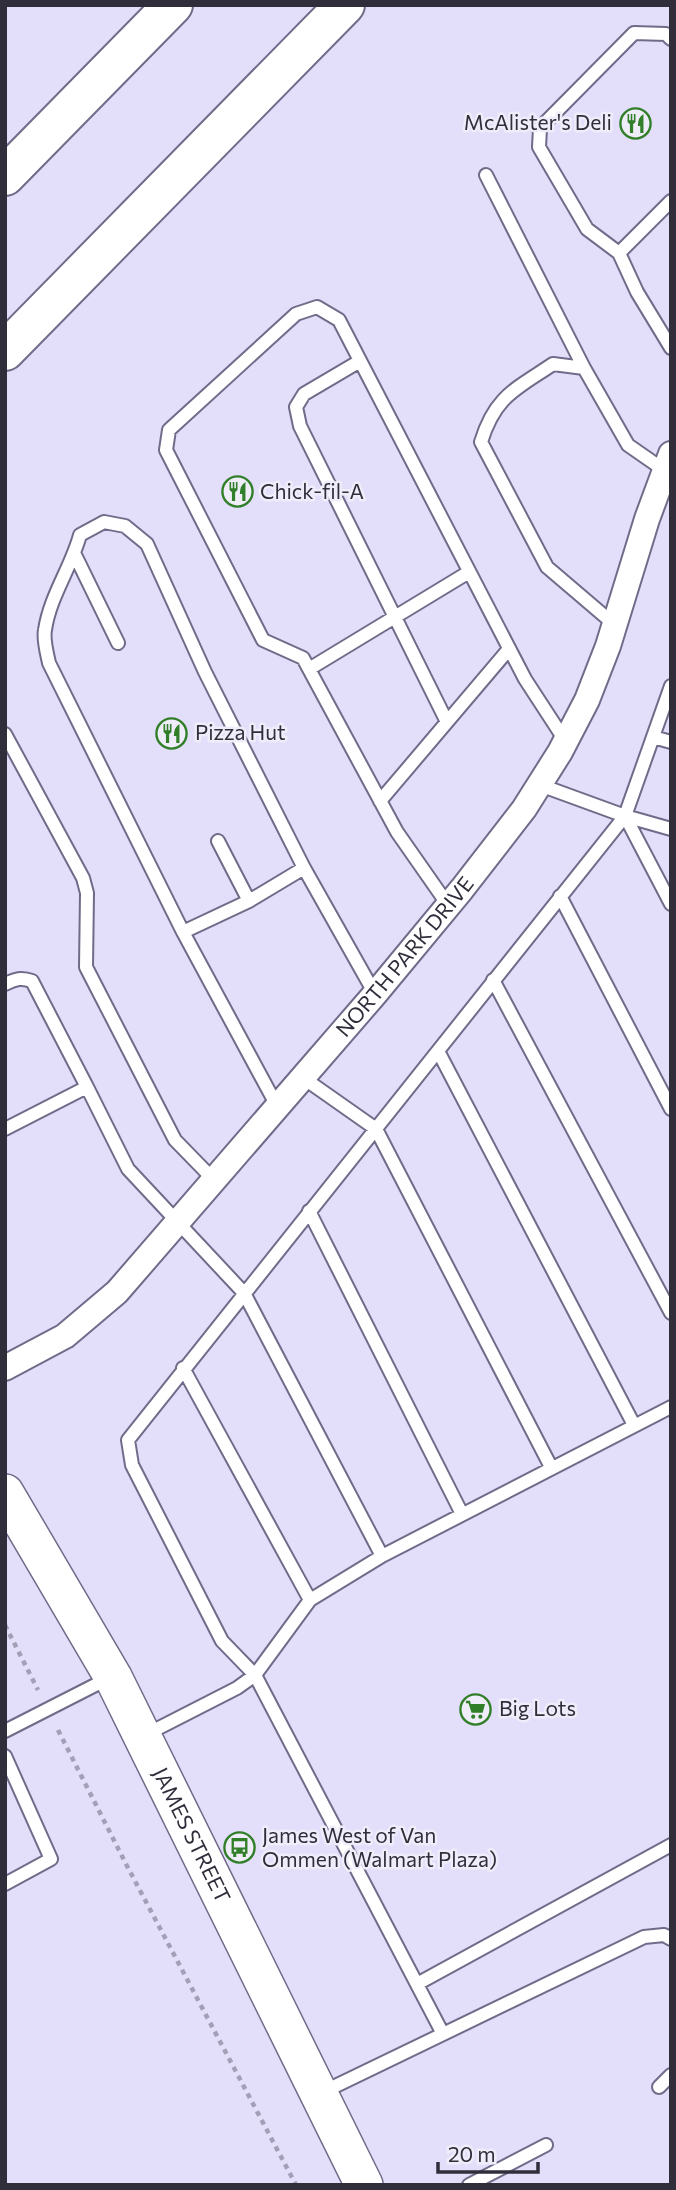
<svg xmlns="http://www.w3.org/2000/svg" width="676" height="2190" viewBox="0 0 676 2190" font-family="Commissioner,sans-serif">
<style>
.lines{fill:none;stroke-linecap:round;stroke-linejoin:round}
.lane-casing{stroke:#706b89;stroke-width:16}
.street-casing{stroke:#706b89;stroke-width:28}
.secondary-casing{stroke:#706b89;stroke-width:40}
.highway-casing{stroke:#706b89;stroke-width:42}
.path{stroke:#a39fb6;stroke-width:4.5;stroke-dasharray:5 5;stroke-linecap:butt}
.lane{stroke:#fff;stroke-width:12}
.street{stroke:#fff;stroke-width:24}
.secondary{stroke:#fff;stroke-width:37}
.highway{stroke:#fff;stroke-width:38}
.labels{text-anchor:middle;stroke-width:5;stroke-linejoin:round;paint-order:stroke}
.poi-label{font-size:21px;fill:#302e3b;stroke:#f0edfb;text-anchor:start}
.street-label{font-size:21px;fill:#302e3b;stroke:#f0edfb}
</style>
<rect width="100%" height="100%" fill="#e3defa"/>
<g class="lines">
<defs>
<path id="lane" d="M671,39L666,34L634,33L540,128L539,147L587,229L619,253L637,292L671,348
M486,175L584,368
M619,253L671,201
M360,361L304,394L296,407L300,426L447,722
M75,555L118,643
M615,625L547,567L481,442C495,396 516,389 553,364L584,368L628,445L664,470
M309,669L469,572
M5,734L83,878L87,893L86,967L175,1140L213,1179
M653,737L671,742
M540,785L625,816L671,829
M380,801L509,649
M625,816L671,904
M218,841L249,901
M560,896L671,1109
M448,905L397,832L303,658L263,640L166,450L169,430L296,314L317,307L339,320L525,679L566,742
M183,932L249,901L304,868
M493,980L671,1313
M5,984C16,979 21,977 32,981L87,1087
M438,1051L634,1425
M302,1077L376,1129L551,1467
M277,1106L183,932L49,663C47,653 43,640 45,630C50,596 71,568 80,535L104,522L125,526L147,544L205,672L304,868L375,994
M5,1129L87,1087L128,1169L244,1293L382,1556
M309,1211L462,1514
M183,1368L310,1600
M5,1731L109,1678
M147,1734L237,1688L255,1675L310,1600L382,1556L671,1407
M5,1756L51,1859L5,1884
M417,1984L671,1845
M443,2034L255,1675L222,1641L132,1465L128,1440L625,816L671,686
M659,2087L671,2075
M323,2092L644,1937L664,1935L671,1939
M469,2185L546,2145"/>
<g id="street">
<path id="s1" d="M5,1368L65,1336L117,1292L375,994L462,889L524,809L560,752L587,700L608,646L647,519L671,454"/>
</g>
<g id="secondary">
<path id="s2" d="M5,1493L113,1677L364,2185"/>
</g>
<path id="highway" d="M5,176L173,5
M5,351L345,5"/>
</defs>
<use href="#lane" class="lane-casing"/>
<use href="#street" class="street-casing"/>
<use href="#secondary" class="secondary-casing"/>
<use href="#highway" class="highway-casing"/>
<path class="path" d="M5,1625L38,1690
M58,1730L126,1864L296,2185"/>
<use href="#lane" class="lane"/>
<use href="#street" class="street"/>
<use href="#secondary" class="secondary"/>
<use href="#highway" class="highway"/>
</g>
<defs>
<symbol id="restaurant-ring" viewBox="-11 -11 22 22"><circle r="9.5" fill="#f0edfb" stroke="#317f29" stroke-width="1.5"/><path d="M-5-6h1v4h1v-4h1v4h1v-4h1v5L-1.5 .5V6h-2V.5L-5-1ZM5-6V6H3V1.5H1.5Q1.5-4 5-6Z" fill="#317f29"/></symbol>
<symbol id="supermarket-ring" viewBox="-11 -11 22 22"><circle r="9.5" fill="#f0edfb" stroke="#317f29" stroke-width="1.5"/><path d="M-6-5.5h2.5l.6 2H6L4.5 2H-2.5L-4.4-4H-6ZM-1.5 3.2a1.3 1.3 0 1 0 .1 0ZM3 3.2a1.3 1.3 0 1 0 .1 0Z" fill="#317f29"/></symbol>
<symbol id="bus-ring" viewBox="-11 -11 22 22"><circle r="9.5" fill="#f0edfb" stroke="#317f29" stroke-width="1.5"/><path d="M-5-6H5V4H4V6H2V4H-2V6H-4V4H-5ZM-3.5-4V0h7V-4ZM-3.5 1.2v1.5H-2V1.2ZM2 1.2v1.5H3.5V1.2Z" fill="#317f29"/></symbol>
</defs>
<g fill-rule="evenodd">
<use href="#restaurant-ring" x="618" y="106" width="35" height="35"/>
<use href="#restaurant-ring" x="220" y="474" width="35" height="35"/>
<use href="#restaurant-ring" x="154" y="716" width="35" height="35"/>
<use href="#supermarket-ring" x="458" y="1692" width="35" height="35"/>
<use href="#bus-ring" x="222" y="1830" width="35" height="35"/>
</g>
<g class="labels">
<g class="poi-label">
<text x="612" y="130" text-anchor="end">McAlister's Deli</text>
<text x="260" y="499">Chick-fil-A</text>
<text x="195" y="740">Pizza Hut</text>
<text x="499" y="1716">Big Lots</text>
<text x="262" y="1843">James West of Van<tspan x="262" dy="24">Ommen (Walmart Plaza)</tspan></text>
</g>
<g class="street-label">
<text dy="7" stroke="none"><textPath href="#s1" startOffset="578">NORTH PARK DRIVE</textPath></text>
<text dy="7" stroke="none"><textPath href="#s2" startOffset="390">JAMES STREET</textPath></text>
</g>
</g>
<rect width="676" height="2190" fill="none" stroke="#302e3b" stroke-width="14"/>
<path d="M438 2162v10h100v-10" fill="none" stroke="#302e3b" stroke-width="3.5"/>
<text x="448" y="2162" font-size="21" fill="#302e3b" stroke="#f0edfb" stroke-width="5" paint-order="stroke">20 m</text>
</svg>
